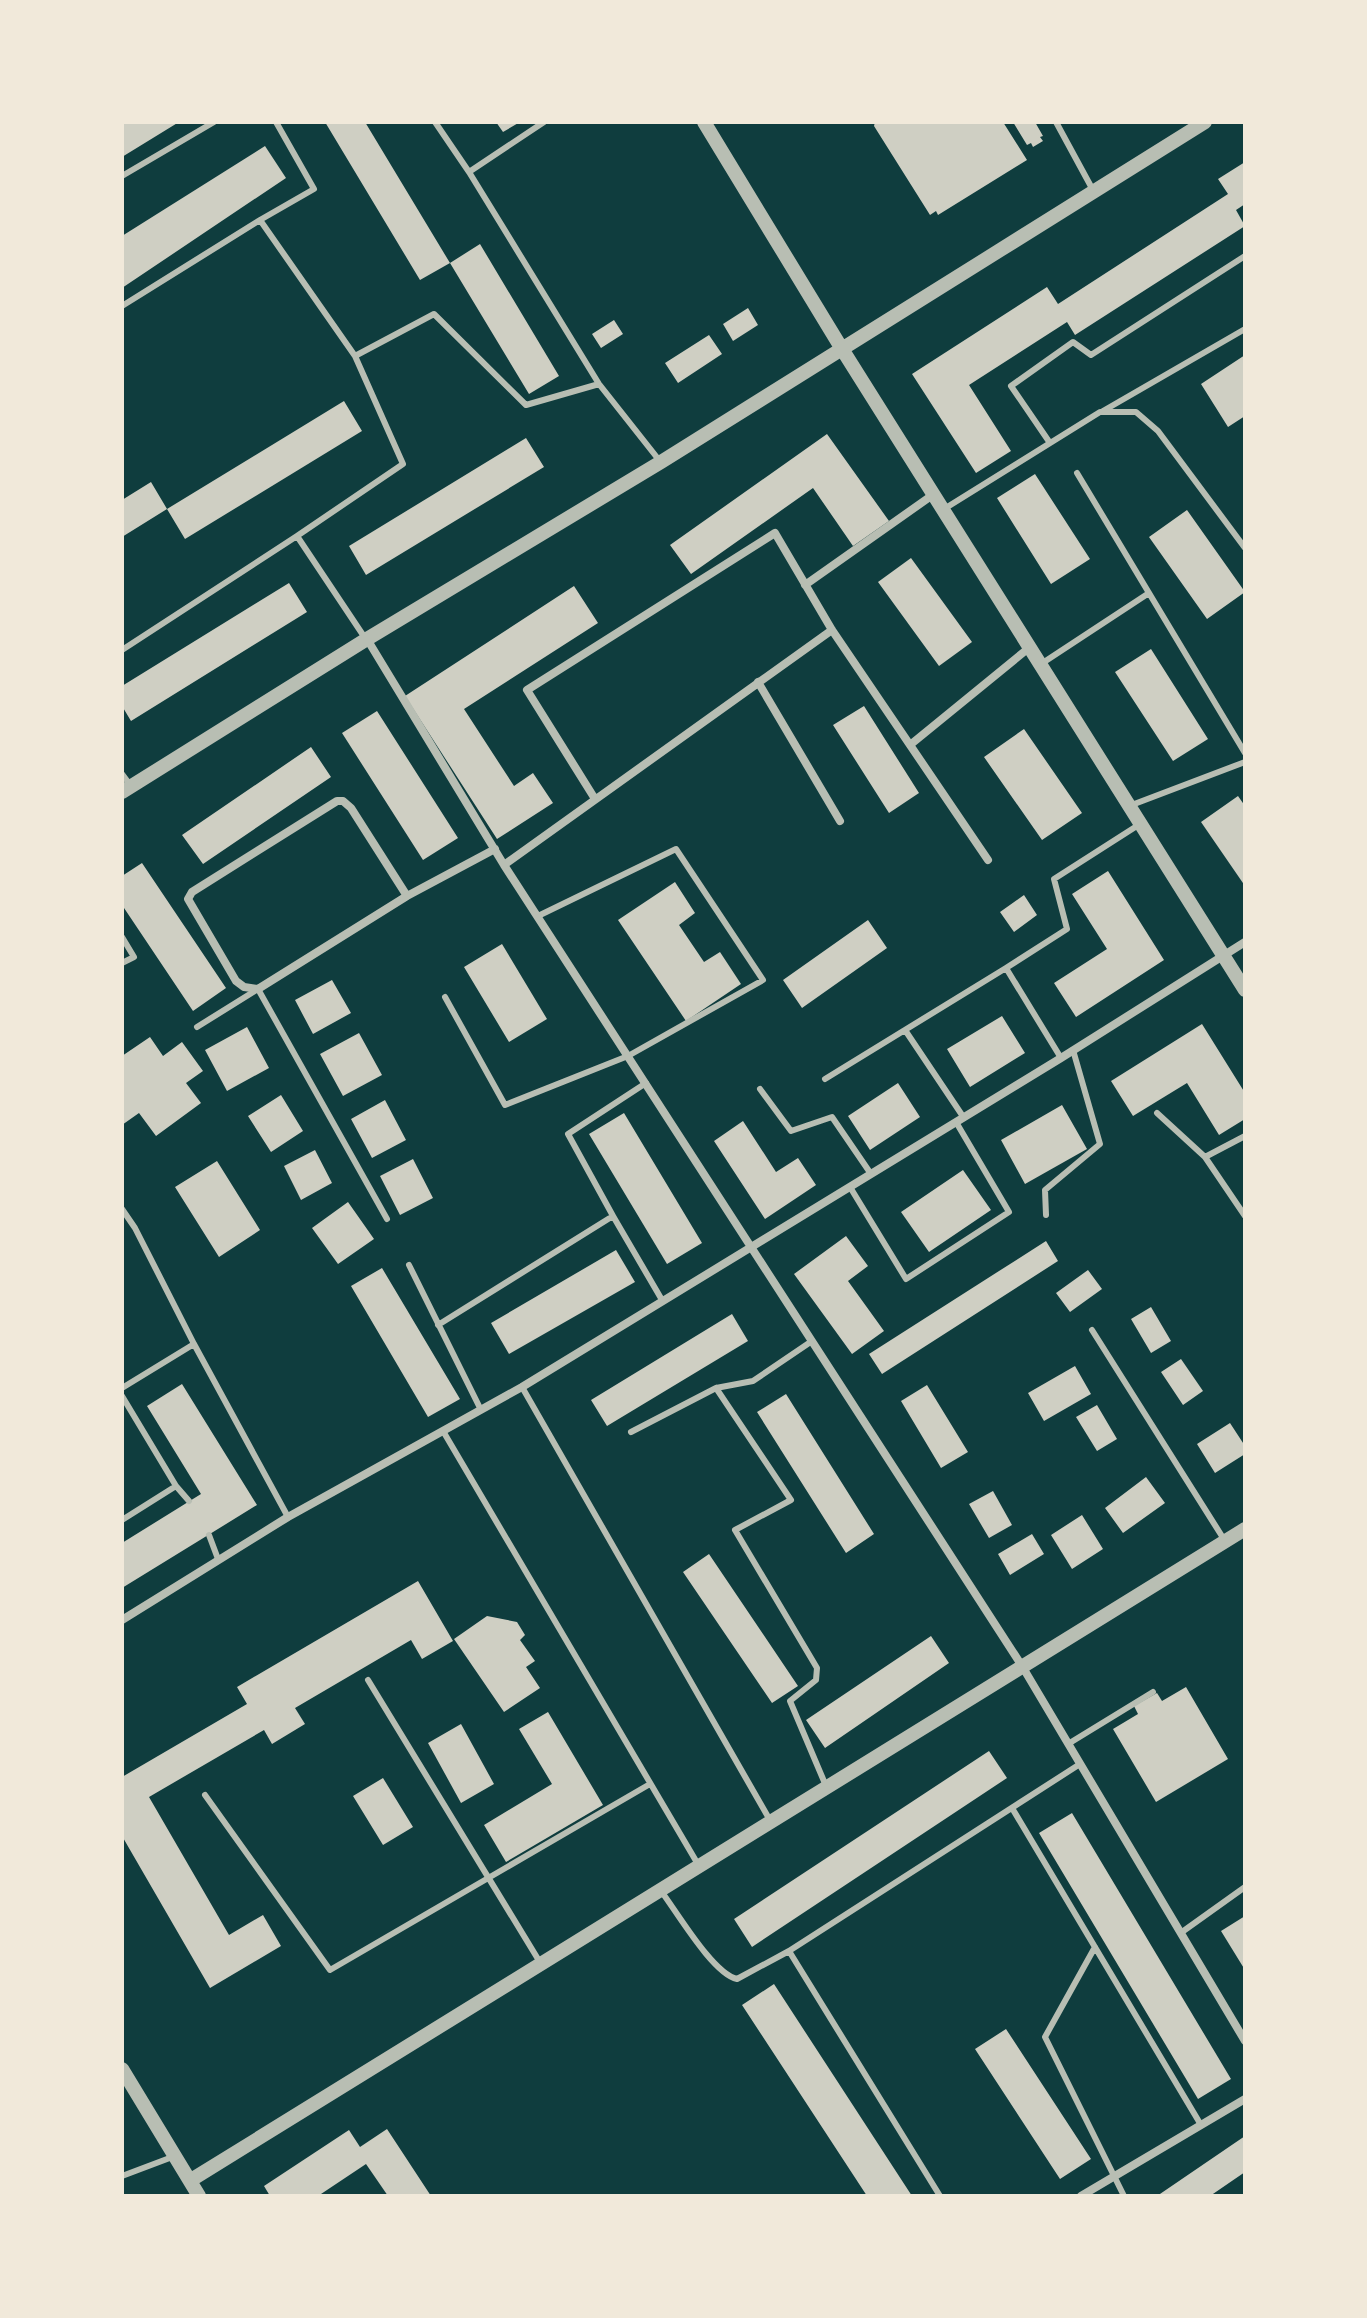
<svg xmlns="http://www.w3.org/2000/svg" width="1367" height="2318" viewBox="0 0 1367 2318" font-family="'Sofia Sans Condensed',sans-serif">
<style>
.building{fill:#cfcfc3}
.lines{fill:none;stroke-linecap:round;stroke-linejoin:round}
.service{stroke:#b8beb3;stroke-width:6}
.minor{stroke:#b8beb3;stroke-width:8}
.tertiary{stroke:#b8beb3;stroke-width:14}
</style>
<rect width="100%" height="100%" fill="#0f3d3e"/>
<path class="building" d="M122,122H179L122,157Z
M325,122H365L450,263L420,280Z
M496,122H520L503,132Z
M875,122H1003L1027,160L938,215L936,211L930,215L874,126Z
M1013,122H1035L1043,136L1040,137L1043,141L1033,147L1031,143L1027,145Z
M265,146L286,178L122,288V236Z
M1245,162V204L1236,210L1245,226L1075,335L1067,322L969,385L1011,451L976,473L912,374L1047,287L1058,304L1228,194L1218,179Z
M480,244L559,376L529,394L450,263Z
M748,308L758,325L733,341L723,324Z
M614,320L623,334L601,348L592,334Z
M709,335L722,354L678,383L665,363Z
M1245,355V416L1228,427L1201,384Z
M344,401L362,431L185,539L167,509Z
M827,434L889,521L853,546L813,488L691,574L670,545Z
M526,438L544,467L366,575L349,546Z
M1035,474L1090,559L1051,584L997,498Z
M151,482L167,509L122,537V500Z
M1187,510L1245,592L1207,619L1149,537Z
M911,558L972,642L939,666L878,582Z
M289,583L307,612L131,721L122,706V686Z
M574,586L598,623L464,709L514,786L533,773L553,803L497,839L405,696Z
M1151,649L1208,739L1173,761L1115,672Z
M864,706L919,793L889,813L833,725Z
M377,711L458,838L423,860L342,733Z
M1024,729L1082,813L1042,840L984,757Z
M311,747L331,777L203,864L182,835Z
M1238,796L1245,806V886L1201,822Z
M142,863L226,988L193,1011L122,905V876Z
M1108,871L1164,960L1076,1017L1054,983L1107,949L1072,894Z
M675,882L695,913L679,925L704,962L720,952L741,984L686,1021L618,920Z
M1024,895L1037,915L1014,932L1000,912Z
M868,920L887,948L802,1008L783,980Z
M502,944L547,1019L509,1042L464,967Z
M332,980L351,1013L313,1034L295,1000Z
M1002,1016L1025,1053L970,1087L947,1049Z
M1202,1024L1245,1093V1119L1219,1135L1187,1083L1133,1116L1111,1081Z
M247,1027L269,1068L227,1091L205,1050Z
M359,1033L382,1075L343,1096L320,1054Z
M150,1037L163,1056L182,1042L203,1071L186,1083L201,1103L156,1136L139,1113L122,1125V1056Z
M898,1083L920,1117L870,1150L848,1116Z
M281,1095L303,1131L271,1152L248,1116Z
M385,1100L406,1140L372,1158L351,1119Z
M1062,1105L1087,1149L1025,1184L1001,1140Z
M624,1113L702,1243L667,1264L589,1134Z
M743,1121L776,1172L798,1158L816,1185L765,1219L714,1141Z
M315,1150L332,1183L301,1200L284,1166Z
M413,1159L433,1198L400,1215L380,1176Z
M217,1161L260,1230L219,1257L175,1187Z
M963,1170L991,1210L929,1252L901,1212Z
M348,1202L374,1239L338,1264L312,1228Z
M846,1236L868,1266L848,1281L884,1331L852,1354L794,1274Z
M1046,1241L1058,1261L882,1374L869,1354Z
M616,1250L635,1282L509,1354L491,1323Z
M382,1268L460,1399L428,1417L351,1286Z
M1088,1270L1102,1289L1070,1312L1056,1293Z
M1151,1307L1171,1341L1151,1353L1131,1319Z
M732,1314L748,1341L607,1426L591,1400Z
M1181,1359L1203,1391L1183,1405L1161,1372Z
M1075,1366L1091,1394L1044,1421L1028,1393Z
M182,1384L257,1505L122,1588V1543L201,1494L147,1406Z
M927,1385L968,1452L941,1468L901,1401Z
M786,1394L874,1534L846,1553L757,1412Z
M1097,1405L1117,1439L1097,1451L1076,1417Z
M1230,1423L1245,1446V1454L1215,1473L1197,1444Z
M1146,1477L1165,1503L1123,1533L1105,1508Z
M993,1491L1012,1525L989,1538L969,1504Z
M1082,1515L1103,1549L1072,1569L1051,1535Z
M1032,1534L1044,1554L1010,1575L998,1554Z
M709,1554L798,1686L772,1703L683,1572Z
M418,1581L453,1641L422,1659L411,1640L295,1708L305,1724L272,1744L264,1730L149,1797L229,1935L263,1915L281,1946L210,1988L122,1836V1777L247,1704L237,1687Z
M487,1616L517,1622L525,1635L520,1640L535,1661L526,1667L540,1688L504,1712L454,1639Z
M931,1636L949,1663L825,1748L806,1720Z
M1186,1687L1228,1759L1156,1802L1113,1729L1138,1714L1134,1706L1157,1693L1162,1701Z
M548,1712L603,1805L506,1862L484,1825L552,1784L519,1729Z
M461,1724L494,1784L461,1803L428,1743Z
M989,1751L1007,1778L752,1947L734,1919Z
M383,1778L413,1827L383,1845L353,1796Z
M1072,1813L1231,2079L1198,2099L1039,1833Z
M1245,1916V1970L1221,1931Z
M774,1984L912,2196H867L742,2005Z
M1006,2029L1091,2159L1060,2179L975,2049Z
M387,2129L431,2196H388L366,2164L318,2196H270L264,2186L349,2130L360,2147Z
M1245,2136V2172L1210,2196H1157Z"/>
<g class="lines">
<path class="service" d="M435,122L469,172
M544,122L469,172L599,384L659,460
M1056,122L1094,192
M122,176L214,122
M260,220L314,189L276,122
M122,306L260,220L355,356L403,464L297,536L365,638
M355,356L434,314L526,405L599,384
M1103,411L1245,329
M1050,443L1011,386L1073,342L1091,355L1245,256
M1077,473L1245,753
M944,509L1100,412H1136L1158,431L1245,548
M122,650L297,536
M1041,664L1149,593
M122,774L131,786
M1129,806L1245,762
M122,937L134,957L122,963
M445,997L505,1105L628,1056L763,980L676,849L538,916
M197,1027L258,989L387,1219
M905,1030L964,1118
M1061,1058L1006,968L1067,929L1054,879L1140,824
M825,1079L1006,968
M760,1089L791,1131L832,1117L871,1174
M1157,1113L1205,1157L1245,1136
M1205,1157L1245,1216
M850,1187L906,1279L1009,1212L956,1122
M122,1209L135,1228L194,1344L288,1517
M1046,1215L1045,1190L1100,1144L1073,1050
M613,1216L568,1134L646,1083
M409,1265L481,1410
M438,1325L613,1216L662,1300
M1092,1330L1225,1541
M522,1387L771,1822
M122,1388L194,1344
M716,1388L791,1500L735,1530L817,1668L816,1680L790,1701L826,1786
M122,1396L176,1486L122,1520
M443,1431L699,1866
M631,1432L716,1388L753,1381L812,1341
M176,1486L189,1501
M209,1535L218,1559
M368,1680L541,1964
M1068,1744L1153,1692
M205,1795L330,1970L650,1784
M1012,1808L1201,2125
M661,1891C677,1912 713,1974 737,1979L789,1951L1080,1764
M1182,1932L1245,1887
M1095,1947L1045,2037L1124,2196
M789,1951L940,2196
M122,2176L175,2156"/>
<path class="minor" d="M805,585L934,494
M367,639L504,865L1022,1666L1245,2041
M758,682L840,821
M910,745L1030,647
M595,799L527,690L775,533L832,630L988,860
M504,865L832,630
M407,896L351,808L343,801H337L192,892L188,899L236,981L244,987L258,989L407,896L495,849
M122,1620L288,1517L522,1387L1061,1058L1245,942
M1081,2196L1245,2099"/>
<path class="tertiary" d="M704,122L842,349L1245,990
M122,792L367,639L661,462L1205,122
M122,2069L199,2196
M191,2180L1245,1529"/>
</g>
<rect width="1367" height="2318" fill="none" stroke="#f1e9da" stroke-width="248"/>
</svg>
